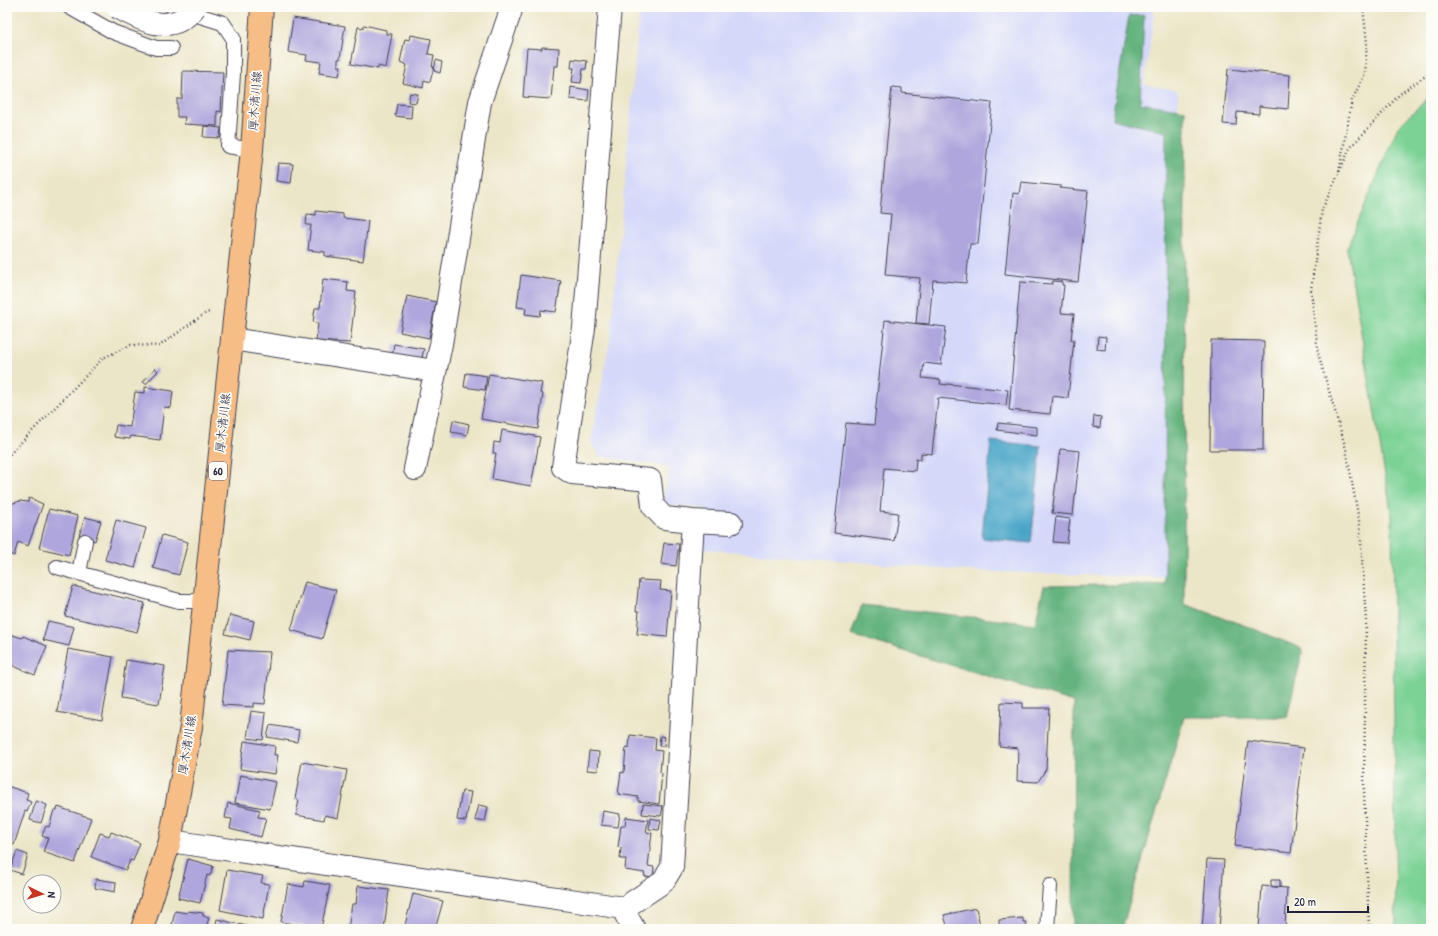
<svg xmlns="http://www.w3.org/2000/svg" width="1438" height="936" viewBox="0 0 1438 936" font-family="'Patrick Hand','Klee One',sans-serif">
<style>
.built{fill:#d4d8f9}
.green{fill:#7cd295;stroke:#4f7a68}
.forest{fill:#65b47e;stroke:#446b5c}
.water{fill:#4aa5c8;stroke:#366482}
.building{fill:#afa6dd}
.lines{fill:none;stroke-linecap:round;stroke-linejoin:round}
.service-casing{stroke:#403f50;stroke-width:16}
.minor-casing{stroke:#403f50;stroke-width:24}
.primary-casing{stroke:#403f50;stroke-width:24}
.path{stroke:#403f50;stroke-width:2.5;stroke-dasharray:1 3;stroke-linecap:butt}
.service{stroke:#fff;stroke-width:14}
.minor{stroke:#fff;stroke-width:22}
.primary{stroke:#f6be86;stroke-width:22}
.minor-bridge-casing{stroke:#403f50;stroke-width:24;stroke-linecap:butt}
.minor-bridge{stroke:#fff;stroke-width:22}
.labels{text-anchor:middle;stroke-width:3.5;stroke-linejoin:round;paint-order:stroke}
.shield{fill:#fdfcf7;stroke:#646373;stroke-width:1}
.shield-label{font-size:11px;font-weight:bold;fill:#22223b}
.street-label{font-size:12px;fill:#22223b;stroke:#fdfcf7}
</style>
<rect width="100%" height="100%" fill="#fdfcf7"/>
<filter id="ink" filterUnits="userSpaceOnUse"><feTurbulence type="fractalNoise" baseFrequency=".025" numOctaves="2"/><feDisplacementMap in="SourceGraphic" scale="8" xChannelSelector="R" yChannelSelector="G"/><feConvolveMatrix kernelMatrix="1 2 1 2 8 2 1 2 1" color-interpolation-filters="sRGB"/></filter>
<filter id="wash" filterUnits="userSpaceOnUse"><feTurbulence type="fractalNoise" baseFrequency=".012" numOctaves="4" result="noise"/><feDisplacementMap in="SourceGraphic" scale="16" xChannelSelector="R" yChannelSelector="G"/><feGaussianBlur stdDeviation="0.9" result="paint"/><feColorMatrix in="noise" values="0 0 0 0 0 0 0 0 0 0 0 0 0 0 0 0 0 1.4 0 .05"/><feComposite in="paint" operator="in"/></filter>
<g filter="url(#wash)">
<rect width="100%" height="100%" fill="#ece6c8"/>
<path class="built" d="M640,7H1151L1154,17L1144,84L1178,91L1174,578L967,571L703,549L706,509L663,504L669,467L599,456L591,442L611,334Z"/>
<path class="green" d="M1431,95V929H1396L1392,517L1347,248L1398,127Z"/>
<path class="forest" d="M1144,15L1140,103L1185,110L1184,604L1249,627L1303,649L1287,717H1184L1122,929H1073L1074,702L851,635L862,605L1035,624L1044,586L1165,584L1166,132L1112,119L1129,16Z"/>
<path class="water" d="M991,441L1041,446L1031,543L982,538Z"/>
<g id="blocks">
<path class="building" d="M293,18L345,26L340,59H338V66H341L339,76L319,73L321,62L306,60L307,55L288,52Z
M364,25L386,30V34H392L386,68L378,66V69L351,64L358,27L363,28Z
M411,35L431,39L428,54L434,55L432,67H434L430,82L424,80L423,88L403,83L407,65L400,62L405,39L410,40Z
M542,47L559,48L558,66H554L551,99L523,97L527,48L542,49Z
M572,59L587,61L586,69H583L581,83L572,82L574,68H571Z
M436,60L442,62L440,73L434,71Z
M1228,69L1290,75L1288,109L1259,106V114L1237,112L1236,125L1223,124Z
M183,71L223,72L221,112L217,111V126L184,124L185,117H177V99H182Z
M571,87L589,90L588,101L570,99Z
M892,87L902,88V93L992,103L978,244H970L966,283L933,280L929,324L916,323L920,278L885,275L891,214L880,213Z
M410,93L418,94L416,103L408,102Z
M397,104L412,105L411,118L395,116Z
M204,126L221,128L220,138L203,137Z
M278,163L293,164L291,183L276,181Z
M1021,182L1061,186L1060,188L1088,191L1078,282L1005,274L1013,193L1019,194Z
M316,211L343,214V218L368,221L363,261L325,256V252L308,250L311,225H306L307,214L316,215Z
M521,275L561,281L556,312L541,310L540,316L525,314L526,308L517,307Z
M323,279L348,282L347,291L356,292L350,343L316,341L318,323L313,322L315,308H320Z
M1053,281L1062,282V285H1064L1061,313L1074,314L1071,340H1074L1068,398L1052,396L1050,414L1009,410L1020,282L1052,284Z
M407,296L436,302L429,338L400,332Z
M885,320L946,327L941,365L924,363L922,378L941,380L940,384L947,385V384L1008,390L1006,405L938,398L932,454L921,453V460L916,459L915,471L884,468L880,511L898,513L894,541L834,533L846,423L874,425Z
M1098,336L1106,337L1105,350L1097,349Z
M1211,340L1264,341L1263,450H1210Z
M394,344L424,349L421,361L392,356Z
M155,368L158,371L146,384L143,382Z
M466,373L487,376L485,390L464,387Z
M489,374L542,383L540,393L543,394L538,429L481,419Z
M145,387L173,391L171,408L164,407L160,440L131,436L130,439L114,437L116,425L130,427L135,392L145,393Z
M1094,416L1101,417L1100,428L1093,427Z
M453,420L469,424L467,435L451,432Z
M998,423L1037,427V435L997,430Z
M502,430L540,437L531,486L492,479L496,453H493L494,442L500,443Z
M1060,449L1080,451L1073,515L1052,513Z
M29,498L43,504L28,546L18,542L14,556L7,553V505L20,501L28,502Z
M49,509L78,516L69,555L39,548Z
M85,517L101,521L95,541L79,536Z
M1056,517L1070,519L1067,543L1053,542Z
M116,520L146,528L135,568L105,560Z
M162,535L188,542L179,575L153,568Z
M664,543L679,544L676,566L661,564Z
M639,580L661,581L660,590L671,591L667,637L637,634L639,611H636Z
M305,582L336,590L322,639L291,630Z
M73,586L145,603L137,632L65,616Z
M230,615L254,621L250,640L225,634Z
M48,621L74,627L69,646L43,640Z
M7,633L22,638L23,636L47,646L35,675L11,665L9,669L12,670L7,682Z
M68,649L113,657L102,720L57,712Z
M228,650L270,652L265,704L254,703V707L222,705Z
M126,660L165,666L159,704L121,698Z
M1001,702L1023,703V708H1049L1046,769L1038,782L1017,781L1018,748L999,746Z
M251,711L266,713L263,740L247,738Z
M270,725L299,730L297,742L267,737Z
M630,735L656,738L655,750L662,751L660,772L662,773L659,804L638,801V797L618,794L621,772L624,773L626,747L629,748Z
M660,736L665,737L664,746H659Z
M244,741L275,746L274,755H278L275,774L240,769Z
M1248,741L1304,748L1291,853L1235,846Z
M589,751L599,752L598,771L587,770Z
M302,762L347,770L338,818L325,815L324,820L296,815L299,800L295,799Z
M240,775L276,782L270,809L235,803Z
M7,786L28,793L26,800L31,802L27,812L25,811L14,845L7,842Z
M462,791L471,792L466,821L457,820Z
M36,801L47,805L41,823L30,820Z
M228,803L260,810L258,817L266,818L261,837L230,829L232,819L225,818Z
M643,804L663,806L661,816L642,814Z
M479,805L488,807L485,822L475,820Z
M58,807L91,818L75,863L43,852L48,838L42,836L46,826L49,827L54,810H57Z
M603,811L620,814L618,827L601,825Z
M626,817L648,820L646,832L652,833L648,866L654,867L653,877L644,876L645,873L625,870L626,859H620L621,848L618,847L621,826H625Z
M650,818L661,820L659,830L649,829Z
M111,832L140,843L133,861L130,860L126,870L91,857L100,833L109,836Z
M17,851L28,855L22,874L10,870Z
M188,859L213,866L210,876L207,875L200,903L178,898Z
M1207,859L1224,860L1219,929H1202Z
M227,870L263,876L261,883L269,884L263,919L220,910Z
M96,879L116,882L115,892L95,888Z
M1271,880H1280V887L1271,886Z
M305,881L330,885L321,929L281,922L288,884L304,887Z
M358,886L389,890L384,929H348L352,904H356Z
M1262,886L1287,888L1285,929H1259Z
M413,894L443,901L436,926L440,927L439,929H404Z
M976,908L981,929H948L944,915Z
M175,911L187,913L188,911L203,913V916L209,917L206,929H171Z
M1023,918V922H1026L1027,929H999V920Z
M217,919L247,926V929H215Z"/>
</g>
</g>
<g filter="url(#ink)">
<use href="#blocks" fill-opacity="0" stroke="#403f50" stroke-width="1"/>
<g class="lines">
<defs>
<path id="service" d="M69,7L113,32L156,48H171
M172,7L223,23L233,38V74L228,146L252,150
M57,567L179,601H204
M79,573L85,541
M1047,929L1050,886"/>
<path id="minor" d="M610,7L584,328L563,467L572,473L650,480L653,506L664,518L693,521L731,523
M232,339L435,371
M415,469L441,344L480,102L512,7
M170,841L624,908L626,915L634,929
M624,908L663,882L672,867L693,521"/>
<path id="primary" d="M142,929L170,841L191,727L252,150L262,7"/>
</defs>
<use href="#service" class="service-casing"/>
<use href="#minor" class="minor-casing"/>
<use href="#primary" class="primary-casing"/>
<path class="path" d="M1339,172L1352,100L1365,74L1367,43L1363,7
M7,457L103,358L131,345L159,346L206,313L210,312
M1369,929L1364,789L1366,621L1360,526L1346,449L1318,353L1311,290L1322,210L1350,148L1400,94L1431,72"/>
<use href="#service" class="service"/>
<use href="#minor" class="minor"/>
<use href="#primary" class="primary"/>
<defs>
<path id="minor-bridge" d="M117,7C144,21 172,37 195,7"/>
</defs>
<use href="#minor-bridge" class="minor-bridge-casing"/>
<use href="#minor-bridge" class="minor-bridge"/>
</g>
</g>
<g class="labels">
<rect class="shield" x="209" y="462" width="18" height="18" rx="3"/>
<g class="shield-label">
<text x="218" y="475">60</text>
</g>
<g class="street-label">
<text transform="translate(255 101) rotate(-86)" y="4">厚木清川線</text>
<text transform="translate(223 423) rotate(-84)" y="4">厚木清川線</text>
<text transform="translate(187 745) rotate(-81)" y="4">厚木清川線</text>
</g>
</g>
<rect width="1438" height="936" fill="none" stroke="#fdfcf7" stroke-width="24"/>
<g transform="translate(42 894) rotate(95)"><circle r="19" fill="#fdfcf7" stroke="#a5a5ac"/>
<path d="M0-3L7 15L0 10L-7 15Z" fill="#c8321e"/>
<text y="-6" font-size="11" font-weight="bold" text-anchor="middle" fill="#22223b">N</text>
</g>
<path d="M1288 906v6h80v-6" fill="none" stroke="#22223b" stroke-width="2"/>
<text x="1294" y="906" font-size="12" fill="#22223b" stroke="#fdfcf7" stroke-width="3" paint-order="stroke">20 m</text>
</svg>
